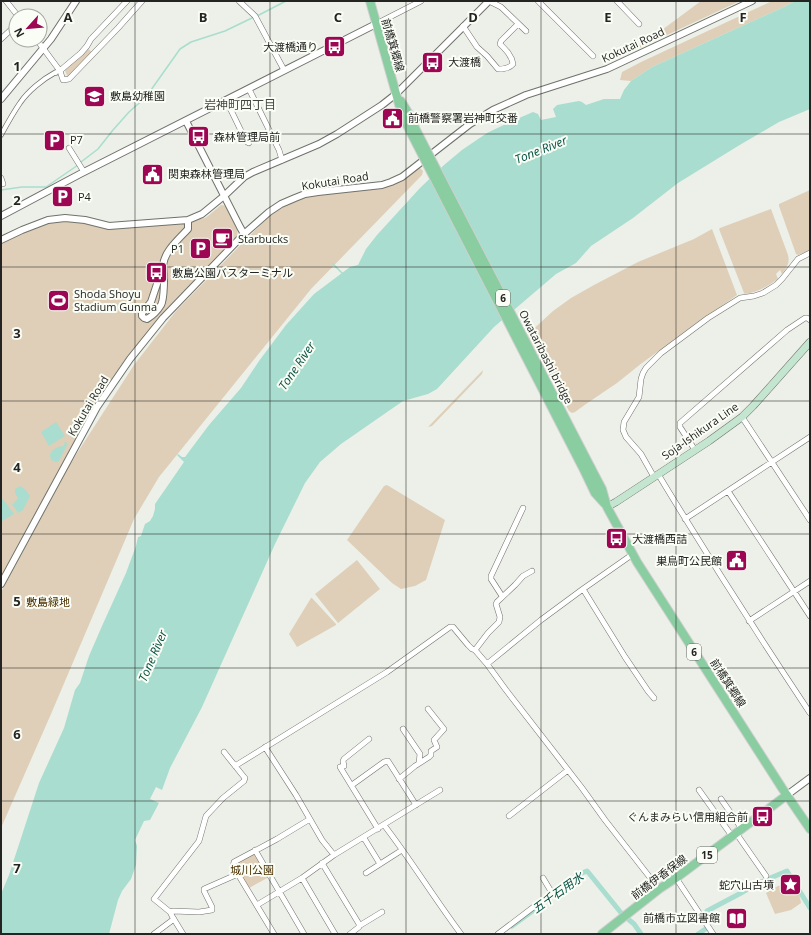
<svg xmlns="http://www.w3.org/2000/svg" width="811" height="935" viewBox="0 0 811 935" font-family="'Open Sans','Noto Sans JP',sans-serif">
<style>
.green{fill:#dfcfb8}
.water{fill:#a8ddcf}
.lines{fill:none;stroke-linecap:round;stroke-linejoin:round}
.stream{stroke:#a8ddcf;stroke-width:1.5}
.canal{stroke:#a8ddcf;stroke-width:5}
.pedestrian-casing{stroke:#6f726b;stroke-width:5.5}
.minor-casing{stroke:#6f726b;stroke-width:6}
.tertiary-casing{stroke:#6f726b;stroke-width:8}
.secondary-casing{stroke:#6f726b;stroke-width:8}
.primary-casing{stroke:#cfcfcf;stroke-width:10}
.pedestrian{stroke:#fff;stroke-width:4}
.minor{stroke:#fff;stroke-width:5}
.tertiary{stroke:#fff;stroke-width:6}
.secondary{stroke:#c4e6d0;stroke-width:7}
.primary{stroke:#89cda1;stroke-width:8}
.primary-bridge-casing{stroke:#cfcfcf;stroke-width:10;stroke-linecap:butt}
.primary-bridge{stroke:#89cda1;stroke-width:8}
.grid{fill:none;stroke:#242523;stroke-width:1;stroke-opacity:0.55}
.labels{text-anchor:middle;stroke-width:4;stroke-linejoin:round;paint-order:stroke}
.shield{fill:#fafdf5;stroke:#646662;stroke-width:1}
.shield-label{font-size:10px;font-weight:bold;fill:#242523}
.street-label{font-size:11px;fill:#242523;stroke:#fafdf5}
.poi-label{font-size:11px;fill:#242523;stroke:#fafdf5;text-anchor:start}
.park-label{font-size:11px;fill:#4a3000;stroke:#fafdf5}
.neighbourhood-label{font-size:12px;fill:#444741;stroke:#fafdf5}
.water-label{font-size:12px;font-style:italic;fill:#055144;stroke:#fafdf5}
.grid-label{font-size:13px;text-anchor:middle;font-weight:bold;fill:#242523;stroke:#fafdf5;stroke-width:4;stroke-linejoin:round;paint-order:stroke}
</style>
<rect width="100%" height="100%" fill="#ecf0e8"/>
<path class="green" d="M701,1H740L637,49L636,47L647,41Z
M772,1H795L784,7L652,67L631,81L620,80L622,72L641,62Z
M87,48L92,52L68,78L64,68Z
M419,167L423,171L422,175L311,289L159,477L134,519L51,714L1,828V592L70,464L134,365L176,311L266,219C279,209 291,202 306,197L381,187Z
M810,190V250L798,255L796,254L779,206V204Z
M221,205L228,206C233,217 241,227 236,239L184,292L158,320L122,364L100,396L1,577V243L34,227L54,222L64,220L76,221L116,229L131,227L181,222L205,218L208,216Z
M771,209L788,255C790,263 787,267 782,274L780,270L776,274L778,279C766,287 759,292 745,294L744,293L719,229L720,228Z
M712,229L737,295L642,363L617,383L586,404L575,412L572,413L569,411L527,335L553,311L571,298L594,285L638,262L694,239Z
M483,370L482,374L432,426L428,427Z
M387,485L445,520L426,580L415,586L401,589L392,583L347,540L384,486Z
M357,560L380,589L338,623L315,594Z
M311,598H312L336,624V625L297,647L289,634Z
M253,854L256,855L269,877L249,888L236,866V863Z
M794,881L799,893L801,903L791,910L775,914L766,893L778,886Z"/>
<path class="water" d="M795,1H810V109L779,122L738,146L678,183L633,218L591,246L576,263L556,274L494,327L437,389L428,394L403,401L341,444L320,462L305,483L275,544L202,707L170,768L162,790L156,787L150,799L159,803L150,820L144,821L135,840L137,846L136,865L131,879L122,891L118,900L109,934H1V894L9,875L39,783L64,728L75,690L80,683L89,656L102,626L126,573L136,546L138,537L141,536L145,524L150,521L153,516L155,509V504L184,462L177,455L178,454L182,457H185L209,425L241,388L259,361L286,325L314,294L350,267L358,265L366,249L377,235L420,188L444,165L462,150L487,133L510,122L533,112L538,114L541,120L556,117L553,109L557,105L579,101L582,102L586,105L604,99H620L624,90L631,81L652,67L784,7Z
M56,422L65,436L49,446L41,432Z
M65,441L68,444L66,447L59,461L56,462L51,460L50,455C52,449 58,446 64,446Z
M20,486L25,489L30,496L23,510L18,513L12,504L14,503L18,498L15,493V489Z
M3,499L14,514L2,521L1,520V500Z"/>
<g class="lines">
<path class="stream" d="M257,16L286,1
M81,162L98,149L113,130L129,112L146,97L180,49L191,42L225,31L254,17
M1,190L22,187H46L78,165
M333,264L343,274"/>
<path class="canal" d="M549,898L582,873L587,871L588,872L622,914L634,924L641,934
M707,911L741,893L756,884L787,871L810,908
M512,926L538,907
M698,934L707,928"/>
<defs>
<path id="pedestrian" d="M1,135C7,124 13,113 20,103C28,91 43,79 56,72V73"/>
<path id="minor" d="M6,1L18,16
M239,1L255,16L284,70
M489,1L501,7L526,31
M538,1L593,56
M617,1L639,24
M376,24L421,1
M463,26L477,47L487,56L498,69C502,69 510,68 513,64C512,56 506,50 500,44L501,41L518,24
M1,39L16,25
M37,40L60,71L63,80L69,79L118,28L142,1
M60,71L62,69L81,53L87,46L91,39L127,1
M249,89L279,150L282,160
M226,100L246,141L247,142L249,143
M69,148L84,172
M1,178L3,184
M742,417L810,520
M695,450L680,427V423L787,330L805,318H807L810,320
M658,474C707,555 758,635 810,713
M654,477L641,454L626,437L623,430L624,422L639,397L641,379L643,373L646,368L661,353L708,318L740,298L754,296L763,293L776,285L782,279L798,259L810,253
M728,491L810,616
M685,519L810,437
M583,589L625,657L648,691L654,698
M502,596L491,579V576L523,508
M749,621L810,581
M475,650L488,633L499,622L500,617L496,604L497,602L515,585L523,576L532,571
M487,664L541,620L583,589L633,554
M403,729L420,754L419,763
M369,739L344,759L343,761L344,766L340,767L378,829
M265,747L296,795L322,840L334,855
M235,766L387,672L450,627H453L468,645L472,649L475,650L487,664L506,690L582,788L605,820L659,889
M399,779L415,766L429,757L431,755V751L437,747L434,740L444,729L428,709
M352,785L384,762L388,761L416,805
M699,790L732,836
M721,799L742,829
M509,816L568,770
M384,825C411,860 434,898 461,934
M736,833L766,876
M364,838L380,864
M255,850L304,934
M322,863L359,924V927L350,934
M366,873L402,850
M302,878L335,934
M676,878L713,934
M257,905L302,878L334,855L440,790
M170,912L173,911L199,912L212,910V907L204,891V889L238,874
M359,926L382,912
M154,934L174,919
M183,934L172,916L170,912L154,899L199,841L206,816L223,798L244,781L245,778L244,777L224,752
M274,934L233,866L234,862L277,839L310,819
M498,934L552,893L543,878"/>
<path id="tertiary" d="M1,99L51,39L76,1
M186,121L240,227L244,234
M1,216L80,174L376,24
M1,240L22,230L48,220L65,218L85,220L109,226L188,220L202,214L224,196L244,177L253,172L319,144L337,134L382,105L396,94L489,1
M163,266C165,273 164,300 161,305C158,310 152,316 147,319L144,318L142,316V313L151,302L163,266C164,251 179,239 188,229V220
M1,584L97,407L130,359L163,318L244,234L269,212L281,204L295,198L305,194L318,192L382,185L391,182L402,177L470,124L493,110L526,95L607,69L752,1
M787,795L810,778"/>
<path id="secondary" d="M607,507L616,502L709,441L742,417L753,406L810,342"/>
<path id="primary" d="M370,1L402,115L410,131
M401,101L409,114L415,128
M591,468L602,489L607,507L637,562L782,788L810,829
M585,472L595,493L605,504
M602,934L659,889L676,878L787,795"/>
</defs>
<use href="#pedestrian" class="pedestrian-casing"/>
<use href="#minor" class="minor-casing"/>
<use href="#tertiary" class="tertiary-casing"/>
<use href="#secondary" class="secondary-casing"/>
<use href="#primary" class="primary-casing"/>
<use href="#pedestrian" class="pedestrian"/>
<use href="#minor" class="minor"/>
<use href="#tertiary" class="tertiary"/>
<use href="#secondary" class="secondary"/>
<use href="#primary" class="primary"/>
<defs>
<path id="primary-bridge" d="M415,128L591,468
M410,131L585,472"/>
</defs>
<use href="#primary-bridge" class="primary-bridge-casing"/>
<use href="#primary-bridge" class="primary-bridge"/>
</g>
<path class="grid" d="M135,1V934M270,1V934M406,1V934M541,1V934M676,1V934M1,134H810M1,267H810M1,401H810M1,534H810M1,668H810M1,801H810"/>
<defs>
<symbol id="bus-square" viewBox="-11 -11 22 22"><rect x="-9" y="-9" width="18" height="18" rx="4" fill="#9c0652" stroke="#fafdf5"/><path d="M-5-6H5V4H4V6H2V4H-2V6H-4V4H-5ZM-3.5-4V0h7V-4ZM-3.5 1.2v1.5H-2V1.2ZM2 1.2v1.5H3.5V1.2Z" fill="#fff"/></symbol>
<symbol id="school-square" viewBox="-11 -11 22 22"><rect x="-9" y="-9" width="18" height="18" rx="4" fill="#9c0652" stroke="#fafdf5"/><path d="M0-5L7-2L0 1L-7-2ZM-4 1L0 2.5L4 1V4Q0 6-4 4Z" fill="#fff"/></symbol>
<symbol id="civic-square" viewBox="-11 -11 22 22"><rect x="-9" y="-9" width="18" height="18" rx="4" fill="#9c0652" stroke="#fafdf5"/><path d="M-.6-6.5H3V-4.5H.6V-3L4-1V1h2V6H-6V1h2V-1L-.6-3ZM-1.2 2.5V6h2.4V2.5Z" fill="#fff"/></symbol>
<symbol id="parking-square" viewBox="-11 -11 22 22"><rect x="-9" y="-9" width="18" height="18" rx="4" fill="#9c0652" stroke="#fafdf5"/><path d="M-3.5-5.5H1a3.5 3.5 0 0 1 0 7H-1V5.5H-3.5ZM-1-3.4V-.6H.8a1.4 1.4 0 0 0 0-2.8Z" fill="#fff"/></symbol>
<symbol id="cafe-square" viewBox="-11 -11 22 22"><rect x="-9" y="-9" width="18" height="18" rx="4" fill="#9c0652" stroke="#fafdf5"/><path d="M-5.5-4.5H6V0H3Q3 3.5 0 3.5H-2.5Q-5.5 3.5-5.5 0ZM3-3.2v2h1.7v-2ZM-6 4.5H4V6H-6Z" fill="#fff"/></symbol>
<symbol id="stadium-square" viewBox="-11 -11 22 22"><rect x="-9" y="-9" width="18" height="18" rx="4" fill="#9c0652" stroke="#fafdf5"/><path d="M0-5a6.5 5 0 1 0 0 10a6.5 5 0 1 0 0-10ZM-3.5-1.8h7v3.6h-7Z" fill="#fff"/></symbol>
<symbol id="sight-square" viewBox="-11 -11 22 22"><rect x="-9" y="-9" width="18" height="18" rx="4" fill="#9c0652" stroke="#fafdf5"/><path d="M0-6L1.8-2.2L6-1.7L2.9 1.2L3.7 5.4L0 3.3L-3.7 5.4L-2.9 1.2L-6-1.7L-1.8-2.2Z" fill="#fff"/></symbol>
<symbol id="library-square" viewBox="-11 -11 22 22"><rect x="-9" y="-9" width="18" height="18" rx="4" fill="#9c0652" stroke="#fafdf5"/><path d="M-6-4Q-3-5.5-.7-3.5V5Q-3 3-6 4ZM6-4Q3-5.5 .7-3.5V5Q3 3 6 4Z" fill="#fff"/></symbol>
</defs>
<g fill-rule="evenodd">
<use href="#bus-square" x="322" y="34" width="25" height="25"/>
<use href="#bus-square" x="420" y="50" width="25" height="25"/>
<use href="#school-square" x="82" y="84" width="25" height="25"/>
<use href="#civic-square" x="380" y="106" width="25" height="25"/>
<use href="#bus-square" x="186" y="124" width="25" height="25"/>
<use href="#parking-square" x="42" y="128" width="25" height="25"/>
<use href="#civic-square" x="140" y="162" width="25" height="25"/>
<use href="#parking-square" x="50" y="184" width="25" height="25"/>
<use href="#cafe-square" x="210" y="226" width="25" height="25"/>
<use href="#parking-square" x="188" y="236" width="25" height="25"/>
<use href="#bus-square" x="144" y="260" width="25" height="25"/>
<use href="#stadium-square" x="46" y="288" width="25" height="25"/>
<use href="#bus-square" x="604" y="526" width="25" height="25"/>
<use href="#civic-square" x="724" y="548" width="25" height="25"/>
<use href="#bus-square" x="750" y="804" width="25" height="25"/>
<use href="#sight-square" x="778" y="872" width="25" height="25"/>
<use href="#library-square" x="724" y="906" width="25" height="25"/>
</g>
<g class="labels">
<g class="shield">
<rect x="496" y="290" width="14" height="16" rx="3"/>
<rect x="687" y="644" width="14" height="16" rx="3"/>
<rect x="697" y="847" width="20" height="16" rx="3"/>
</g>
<g class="shield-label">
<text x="503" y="302">6</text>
<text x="694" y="656">6</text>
<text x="707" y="859">15</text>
</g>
<g class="street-label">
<text transform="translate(393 45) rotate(74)" y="4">前橋箕郷線</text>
<text transform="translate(633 45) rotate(-25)" y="4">Kokutai Road</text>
<text transform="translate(335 181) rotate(-9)" y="4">Kokutai Road</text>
<text transform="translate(546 357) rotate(63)" y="4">Owataribashi bridge</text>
<text transform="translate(88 406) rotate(-59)" y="4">Kokutai Road</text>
<text transform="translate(700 431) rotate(-35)" y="4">Soja-Ishikura Line</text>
<text transform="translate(728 683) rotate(57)" y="4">前橋箕郷線</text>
<text transform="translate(659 877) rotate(-37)" y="4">前橋伊香保線</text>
</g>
<g class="poi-label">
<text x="318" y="51" text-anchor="end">大渡橋通り</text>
<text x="448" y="66">大渡橋</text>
<text x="110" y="100">敷島幼稚園</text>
<text x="408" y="122">前橋警察署岩神町交番</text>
<text x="214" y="141">森林管理局前</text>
<text x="70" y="144">P7</text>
<text x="168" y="178">関東森林管理局</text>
<text x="78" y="201">P4</text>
<text x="238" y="243">Starbucks</text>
<text x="184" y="253" text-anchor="end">P1</text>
<text x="172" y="277">敷島公園バスターミナル</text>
<text x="74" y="298">Shoda Shoyu<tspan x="74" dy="13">Stadium Gunma</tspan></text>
<text x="632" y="543">大渡橋西詰</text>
<text x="722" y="565" text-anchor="end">巣鳥町公民館</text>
<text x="748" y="821" text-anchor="end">ぐんまみらい信用組合前</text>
<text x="774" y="889" text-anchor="end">蛇穴山古墳</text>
<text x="720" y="922" text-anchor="end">前橋市立図書館</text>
</g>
<g class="park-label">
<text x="48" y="606">敷島緑地</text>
<text x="252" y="874">城川公園</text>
</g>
<g class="neighbourhood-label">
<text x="240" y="109">岩神町四丁目</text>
</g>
<g class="water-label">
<text transform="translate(541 150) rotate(-22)" y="4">Tone River</text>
<text transform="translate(297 366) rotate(-56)" y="4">Tone River</text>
<text transform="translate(153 656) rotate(-67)" y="4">Tone River</text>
<text transform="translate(558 893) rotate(-36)" y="4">五千石用水</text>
</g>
</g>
<g class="grid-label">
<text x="68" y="22">A</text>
<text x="203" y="22">B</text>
<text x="338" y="22">C</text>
<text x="473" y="22">D</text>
<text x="608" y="22">E</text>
<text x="743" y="22">F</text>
<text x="17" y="71">1</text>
<text x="17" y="205">2</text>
<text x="17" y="338">3</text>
<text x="17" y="472">4</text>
<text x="17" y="606">5</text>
<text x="17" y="739">6</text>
<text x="17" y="873">7</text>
</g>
<rect width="811" height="935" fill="none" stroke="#242523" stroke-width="4"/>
<g transform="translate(28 28) rotate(243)"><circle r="19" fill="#fafdf5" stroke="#a4a7a1"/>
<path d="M0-3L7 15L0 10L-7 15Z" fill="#9c0652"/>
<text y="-6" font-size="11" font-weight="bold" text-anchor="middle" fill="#242523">N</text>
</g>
</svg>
